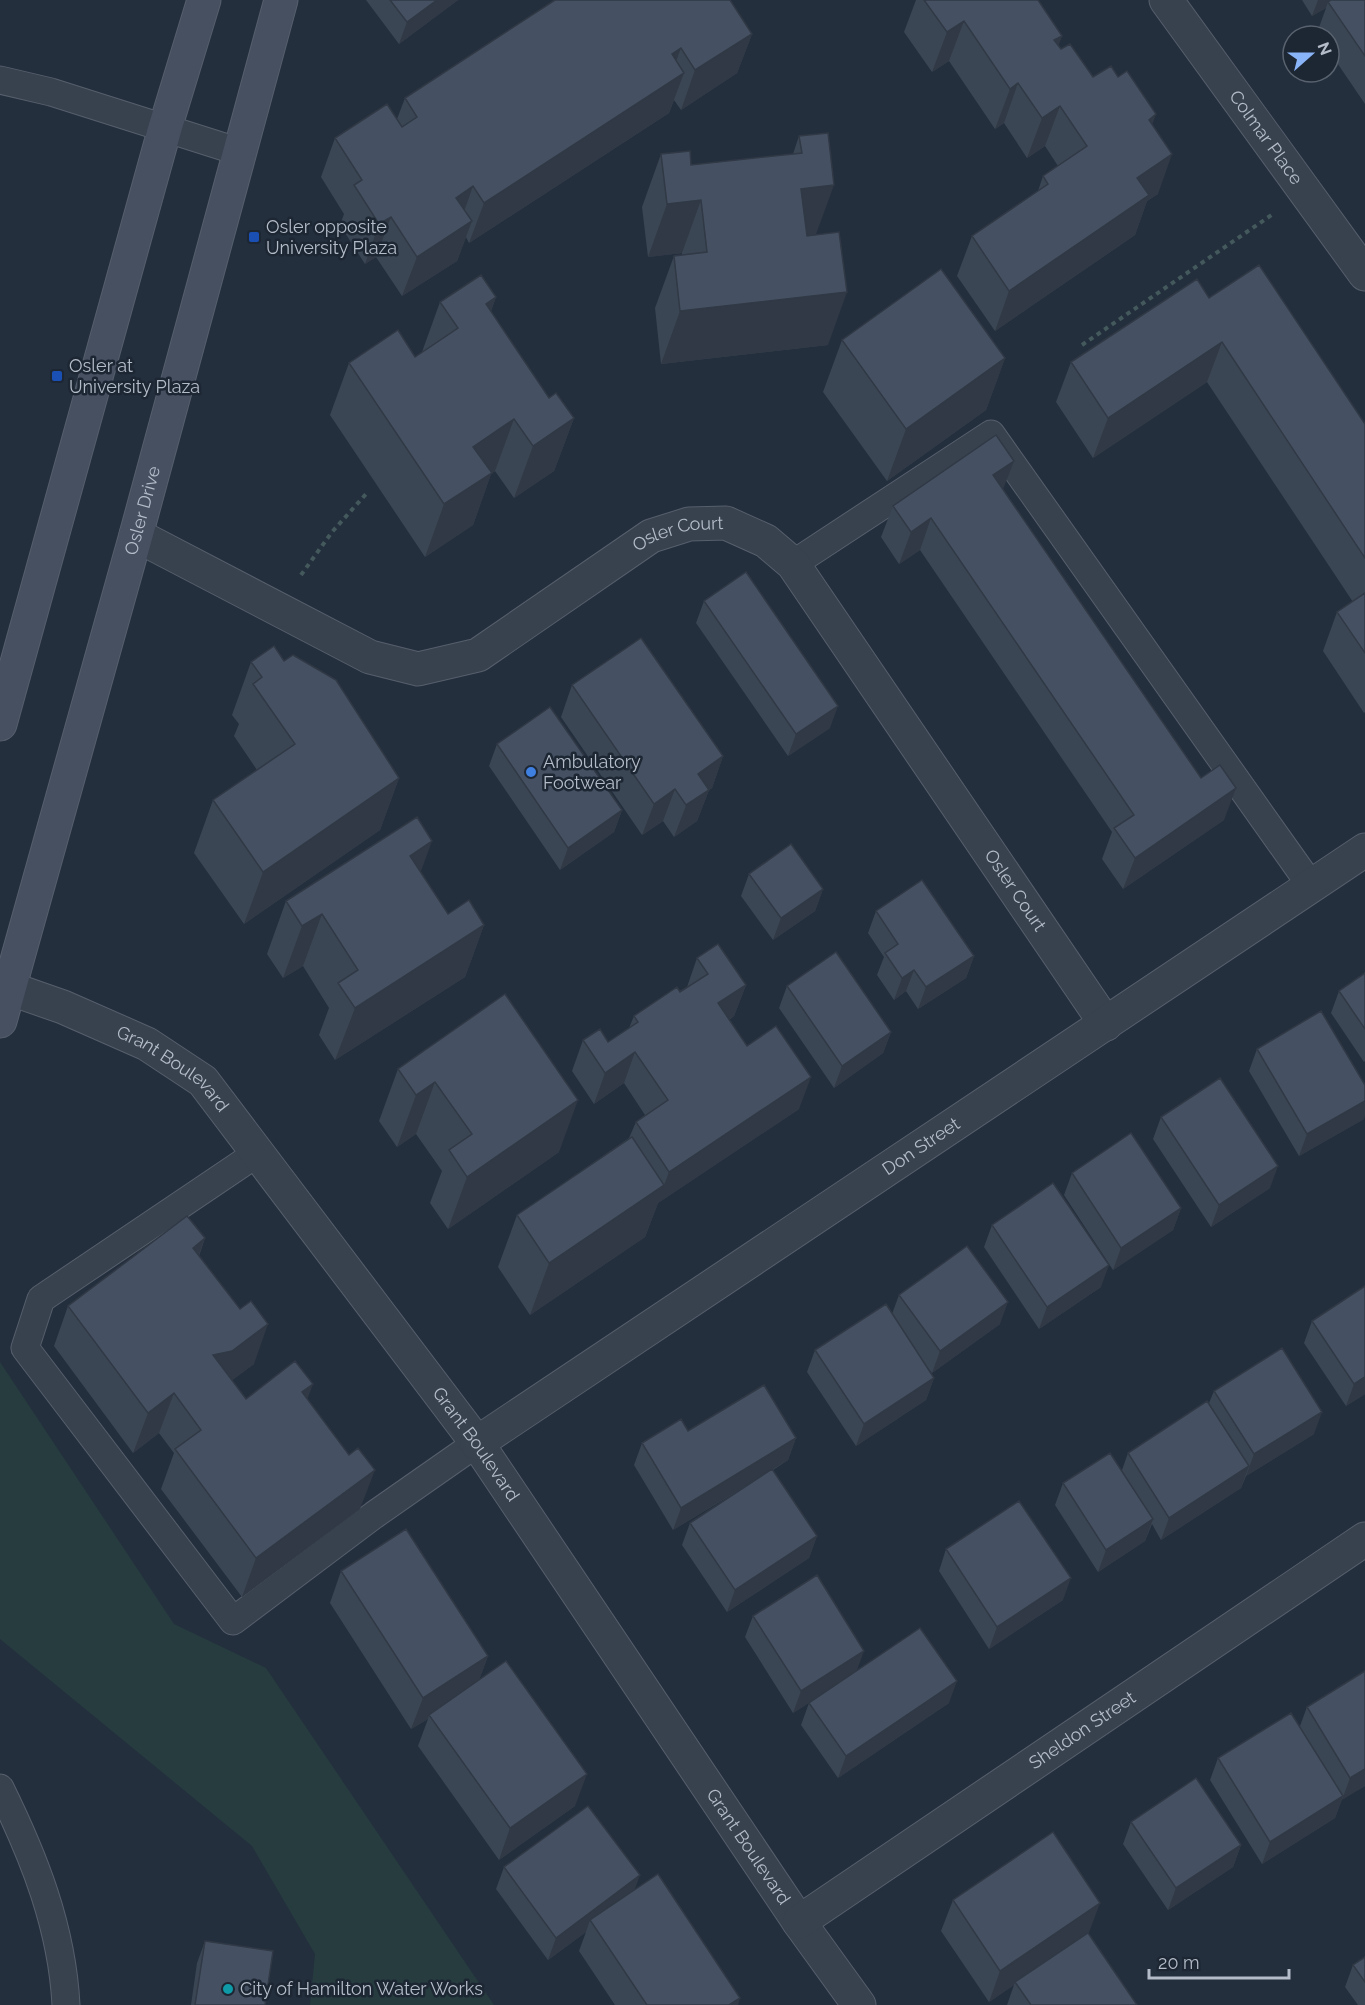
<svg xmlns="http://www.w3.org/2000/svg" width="1365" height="2005" viewBox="0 0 1365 2005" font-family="Raleway,sans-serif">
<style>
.green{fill:#263c3f}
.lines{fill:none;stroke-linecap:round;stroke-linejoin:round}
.service-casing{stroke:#565f6c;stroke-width:29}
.minor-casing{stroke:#565f6c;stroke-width:35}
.secondary-casing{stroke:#565f6c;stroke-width:35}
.path{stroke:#44595c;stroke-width:4;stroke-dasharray:4.5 4.5;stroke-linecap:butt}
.service{stroke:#38414e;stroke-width:27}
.minor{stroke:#38414e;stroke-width:33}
.secondary{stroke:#465061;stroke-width:33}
.wall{fill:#3b4654}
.shaded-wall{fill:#303945}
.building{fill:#455162;stroke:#303945;stroke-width:1.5}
.transit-dot{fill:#1a4fb4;stroke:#1d2633;stroke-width:2}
.shop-dot{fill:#3f7fe0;stroke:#1d2633;stroke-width:2}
.culture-dot{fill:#0f9aa8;stroke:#1d2633;stroke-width:2}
.labels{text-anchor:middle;stroke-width:5;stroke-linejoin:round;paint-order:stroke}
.street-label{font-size:18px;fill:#b4bcc9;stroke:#1d2633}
.poi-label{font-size:18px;fill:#b4bcc9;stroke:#1d2633;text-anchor:start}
</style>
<rect width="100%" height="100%" fill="#242f3e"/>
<path class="green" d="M0,1362L174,1624L266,1668L494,2005H310L315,1954L252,1846L0,1639Z"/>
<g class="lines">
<defs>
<path id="service" d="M0,80L51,92L240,152
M793,564L991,434L1312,887
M259,1152L41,1299L25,1348L233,1621L374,1515L477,1443
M0,1788C34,1857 62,1927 66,2005"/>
<g id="minor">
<path id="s1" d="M1166,0L1365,274"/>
<path id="s2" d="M136,535L370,657L418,669L478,655L651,536L689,524L726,523L766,541L793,564L1106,1024"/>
<path id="s3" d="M0,985L63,1007L147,1044L203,1081L477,1443L799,1922L859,2005"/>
<path id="s4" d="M477,1443L1365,850"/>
<path id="s5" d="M799,1922L1365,1539"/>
</g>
<g id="secondary">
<path d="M0,724L165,128L204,0"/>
<path id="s6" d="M0,1021L136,535L281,0"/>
</g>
</defs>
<use href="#service" class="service-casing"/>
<use href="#minor" class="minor-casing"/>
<use href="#secondary" class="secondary-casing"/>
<path class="path" d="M1082,345L1273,214
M301,575L332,532L366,494"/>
<use href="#service" class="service"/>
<use href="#minor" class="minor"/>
<use href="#secondary" class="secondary"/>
</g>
<path class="wall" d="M366,0H458L399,44Z
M916,0H1038L1062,36L1058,45L1061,49L1093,77L1153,125L1158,194L1147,201L1135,235L995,331L957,276L972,236L1038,191L1043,176L1058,166L1045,146L1027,158L1004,123L995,129L949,61L932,72L904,32Z
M1302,0H1365V104L1329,51V36H1319L1317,33L1326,8L1312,16Z
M752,34L737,73L681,110L674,100L669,113L469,243L466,237L457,261L402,296L376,257L365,264L340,225L344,214L321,177L335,138L397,119L405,98Z
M799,136L816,235L828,345L661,364L655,308L674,256L682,255V253L648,257L642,207L661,154L691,165L793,154Z
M496,297L491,311L549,398L574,418L554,471L514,498L495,471L491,474L473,525L425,557L330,415L349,363L415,357L422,352L440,302Z
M1209,298L1365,424V712L1364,713L1323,651L1337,612L1353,602L1207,382L1093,458L1056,402L1071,362Z
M842,340L1005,358L986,410L887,481L823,392Z
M1003,489L1224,820L1123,889L1102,859L1112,832L920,550L899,564L881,537L893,506Z
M704,601L830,728L788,756L696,623Z
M284,661L399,778L380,830L244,924L194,853L213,800L257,770L234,736L239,724L232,715L251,662Z
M572,685L723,756L712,788L709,790L697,821L674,837L663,821L642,835L561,717Z
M497,744L622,810L614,832L560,870L489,766Z
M421,872L448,914L484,925L465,977L335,1060L319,1035L329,1008L303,966L283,978L267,954L286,901Z
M749,874L823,889L815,911L773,940L741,896Z
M876,911L974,956L966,978L918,1009L906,991L894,1000L877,975L884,957L868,933Z
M697,958L746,985L734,1016L729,1020L747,1046L799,1109L658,1203L645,1237L530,1315L498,1267L517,1215L629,1138L636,1122L645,1115L624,1083L594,1104L572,1071L583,1040L608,1042L629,1028L634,1016L687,987Z
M1365,973V1061L1364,1062L1331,1013L1339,991Z
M787,986L891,1032L883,1053L834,1088L779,1008Z
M505,994L559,1152L448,1229L430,1203L442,1171L416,1134L397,1147L379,1121L398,1069Z
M1257,1049L1364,1119L1299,1156L1249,1071Z
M1161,1117L1270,1188L1211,1227L1153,1139Z
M1072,1173L1181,1208L1173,1230L1113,1270L1064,1195Z
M992,1225L1101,1287L1039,1329L984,1247Z
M205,1238L199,1256L254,1364L232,1380L246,1399H307L360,1509L242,1597L161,1489L174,1453L159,1433L133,1453L54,1346L68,1306Z
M1365,1286V1394L1346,1406L1304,1343L1312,1321Z
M899,1295L1000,1324L932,1373L924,1363L934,1378L926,1400L856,1446L807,1372L815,1350L892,1314Z
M1214,1391L1314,1434L1246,1476L1241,1488L1161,1540L1152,1524L1145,1541L1098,1572L1055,1505L1063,1483L1122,1470L1128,1453L1209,1403Z
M688,1431L796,1438L788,1460L773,1470L817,1536L809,1558L727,1612L682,1545L690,1523L753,1482L673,1530L634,1465L642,1443Z
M946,1549L1063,1600L989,1649L939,1571Z
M341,1571L488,1656L479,1680L575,1806L499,1860L418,1746L428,1719L411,1729L330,1603Z
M753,1616L857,1671L949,1703L838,1778L801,1725L809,1703L818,1697L793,1713L745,1637Z
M1307,1707L1365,1786L1342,1799L1335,1818L1262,1864L1210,1780L1218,1758L1300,1726Z
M1131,1822L1241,1845L1233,1867L1168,1910L1123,1844Z
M504,1867L635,1890L738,2005H615L579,1951L586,1932L548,1960L496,1889Z
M953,1900L1089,1934L1137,2005H1007L1014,1985L989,2002L941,1931Z
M205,1941L265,2005H191L197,1963Z
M1365,1957V2005H1358L1345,1987L1353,1965Z"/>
<path class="shaded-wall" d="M437,0H458L399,44L407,22Z
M1318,0H1339L1328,2L1326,8L1312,16Z
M964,21L949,61L932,72L947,32Z
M752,34L737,73L681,110L695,70Z
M1062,36L1047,76L1054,40Z
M681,48L668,83L684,73L669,113L469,243L484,203L672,54Z
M1018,83L1004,123L995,129L1010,89Z
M1060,106L1045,146L1027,158L1042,118Z
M1156,114L1142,154L1149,120Z
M1172,154L1158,194L1147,201L1135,235L995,331L1009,291L1137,178Z
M834,185L815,237L782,241L801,189Z
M473,186L459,226L456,198Z
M701,200L682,253L648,257L667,204Z
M391,217L376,257L365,264L379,224Z
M472,221L457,261L402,296L417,257Z
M847,292L828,345L661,364L680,311Z
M496,297L477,349L486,304Z
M1222,342L1207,382L1093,458L1108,418Z
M1005,358L986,410L887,481L906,429Z
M574,418L554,471L514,498L533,446Z
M514,419L495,471L491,474L473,525L425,557L444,504L473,447Z
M1014,461L1002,492L993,475Z
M931,518L920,550L899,564L911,532Z
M838,706L830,728L788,756L796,734Z
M723,756L712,788L709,790L697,821L674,837L698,774Z
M399,778L380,830L244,924L263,872Z
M1236,788L1224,820L1123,889L1135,858Z
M675,789L663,821L642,835L654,804Z
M622,810L614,832L560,870L568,848Z
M432,841L413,893L410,856Z
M823,889L815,911L773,940L781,918Z
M322,914L303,966L283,978L302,926Z
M484,925L465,977L335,1060L355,1008Z
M974,956L966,978L918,1009L926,987Z
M914,970L906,991L894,1000L902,978Z
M746,985L734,1016L706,1035L718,1003Z
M891,1032L883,1053L834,1088L842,1066Z
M635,1052L624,1083L594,1104L605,1073Z
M811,1077L799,1109L658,1203L645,1237L530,1315L549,1263L664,1185L669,1172Z
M435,1082L416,1134L397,1147L416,1095Z
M578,1100L559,1152L448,1229L467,1177Z
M1365,1101V1116L1364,1119L1299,1156L1307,1134Z
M1278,1166L1270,1188L1211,1227L1219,1205Z
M1181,1208L1173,1230L1113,1270L1121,1248Z
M205,1238L190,1278L193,1248Z
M1109,1265L1101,1287L1039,1329L1047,1307Z
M1008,1302L1000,1324L932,1373L940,1351Z
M268,1324L254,1364L218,1391L213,1355Z
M1365,1377V1394L1346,1406L1354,1384Z
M934,1378L926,1400L856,1446L864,1424Z
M313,1384L298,1424L302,1392Z
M174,1393L159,1433L133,1453L148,1413Z
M1322,1412L1314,1434L1246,1476L1254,1454Z
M796,1438L788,1460L673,1530L681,1508Z
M1249,1466L1241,1488L1161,1540L1169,1518Z
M375,1470L360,1509L242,1597L256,1558Z
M1153,1519L1145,1541L1098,1572L1106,1550Z
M817,1536L809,1558L727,1612L735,1590Z
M1071,1578L1063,1600L989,1649L997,1627Z
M864,1651L856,1673L793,1713L801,1691Z
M488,1656L476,1688L429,1715L428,1719L411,1729L423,1698Z
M957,1681L949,1703L838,1778L846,1756Z
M1365,1769V1786L1342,1800L1350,1778Z
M587,1774L575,1806L499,1860L510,1828Z
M1343,1796L1335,1818L1262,1864L1270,1842Z
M1241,1845L1233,1867L1168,1910L1176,1888Z
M640,1875L632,1897L590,1920L586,1932L548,1960L556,1938Z
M1100,1903L1088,1935L1015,1982L1014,1985L989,2002L1000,1971Z
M740,1998L738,2005H729Z"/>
<path class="building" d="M390,0H437L407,22Z
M555,0H730L752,34L695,70L681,48L672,54L684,73L484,203L473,186L456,198L472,221L417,257L391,217L379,224L354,185L362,180L335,138L387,104L402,127L417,117L405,98Z
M924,0H1038L1062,36L1054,40L1061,49L1070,44L1093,77L1111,66L1118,77L1127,71L1156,114L1149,120L1172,154L1137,178L1149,195L1009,291L972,236L1048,184L1043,176L1087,146L1060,106L1042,118L1018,83L1010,89L964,21L947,32Z
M1331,0H1365V56L1328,2Z
M828,133L834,185L801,189L807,236L839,232L847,292L680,311L674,256L707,252L701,200L667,204L661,154L690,151L691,165L802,153L799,136Z
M1259,265L1365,424V558L1222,342L1108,418L1071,362L1197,279L1209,298Z
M941,269L1005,358L906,429L842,340Z
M481,275L496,297L486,304L549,398L556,393L574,418L533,446L514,419L473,447L492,473L444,504L349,363L398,330L415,357L458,328L440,302Z
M996,435L1014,461L993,475L1201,778L1220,765L1236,788L1135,858L1114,828L1134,815L931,518L911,532L893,506Z
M746,572L838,706L796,734L704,601Z
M1365,593V653L1337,612Z
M641,638L723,756L698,774L709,790L686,805L675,789L654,804L572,685Z
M274,646L284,661L293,655L336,680L399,778L263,872L213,800L295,744L253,684L262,677L251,662Z
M550,707L622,810L568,848L497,744Z
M417,817L432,841L410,856L448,914L469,900L484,925L355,1008L338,983L358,970L322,914L302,926L286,901Z
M791,844L823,889L781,918L749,874Z
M922,880L974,956L926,987L914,970L902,978L885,953L898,944L876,911Z
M718,944L746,985L718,1003L747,1046L776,1026L811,1077L669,1172L636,1122L668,1100L635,1052L605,1073L583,1040L600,1029L608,1042L638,1022L634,1016L677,987L680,992L708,974L697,958Z
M836,952L891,1032L842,1066L787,986Z
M1365,973V1029L1339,991Z
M505,994L578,1100L467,1177L449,1150L472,1134L435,1082L416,1095L398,1069Z
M1321,1011L1365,1085V1101L1307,1134L1257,1049Z
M1220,1078L1278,1166L1219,1205L1161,1117Z
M1131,1133L1181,1208L1121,1248L1072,1173Z
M632,1137L664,1185L549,1263L517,1215Z
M1053,1183L1109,1265L1047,1307L992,1225Z
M187,1216L205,1238L193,1248L240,1309L251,1301L268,1324L232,1351L213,1355L246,1399L295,1361L313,1384L302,1392L349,1455L358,1448L375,1470L256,1558L175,1449L201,1430L174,1393L148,1413L68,1306Z
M967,1246L1008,1302L940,1351L899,1295Z
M1365,1286V1377L1354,1384L1312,1321Z
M886,1304L934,1378L864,1424L815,1350Z
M1282,1348L1322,1412L1254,1454L1214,1391Z
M764,1385L796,1438L681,1508L642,1443L681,1419L688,1431Z
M1207,1401L1249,1466L1169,1518L1128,1453Z
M1110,1453L1153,1519L1106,1550L1063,1483Z
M772,1469L817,1536L735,1590L690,1523Z
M1019,1501L1071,1578L997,1627L946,1549Z
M406,1529L488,1656L423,1698L341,1571Z
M817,1575L864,1651L801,1691L753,1616Z
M920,1628L957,1681L846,1756L809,1703Z
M506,1661L587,1774L510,1828L429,1715Z
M1365,1671V1769L1350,1778L1307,1707Z
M1291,1713L1343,1796L1270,1842L1218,1758Z
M1196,1778L1241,1845L1176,1888L1131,1822Z
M588,1806L640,1875L556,1938L504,1867Z
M1053,1832L1100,1903L1000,1971L953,1900Z
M658,1874L740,1998L729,2005H647L590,1920Z
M1088,1933L1137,2005H1031L1015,1982Z
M205,1941L273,1951L265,2005H195Z
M1365,1957V1982L1353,1965Z"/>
<g class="transit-dot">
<rect x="248" y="231" width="12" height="12" rx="3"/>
<rect x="51" y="370" width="12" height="12" rx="3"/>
</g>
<circle class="shop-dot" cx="531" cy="772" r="6"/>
<circle class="culture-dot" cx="228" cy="1989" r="6"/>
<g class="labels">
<g class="street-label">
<text dy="6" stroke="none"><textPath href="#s1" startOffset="170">Colmar Place</textPath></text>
<text dy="6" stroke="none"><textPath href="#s6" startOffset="530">Osler Drive</textPath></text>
<text dy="6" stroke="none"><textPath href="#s2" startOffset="612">Osler Court</textPath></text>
<text dy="6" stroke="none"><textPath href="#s2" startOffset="1136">Osler Court</textPath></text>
<text dy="6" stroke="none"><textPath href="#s3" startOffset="194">Grant Boulevard</textPath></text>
<text dy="6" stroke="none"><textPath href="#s4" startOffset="534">Don Street</textPath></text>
<text dy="6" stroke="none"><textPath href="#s3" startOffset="680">Grant Boulevard</textPath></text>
<text dy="6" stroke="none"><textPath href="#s5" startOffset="342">Sheldon Street</textPath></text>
<text dy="6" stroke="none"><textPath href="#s3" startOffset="1166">Grant Boulevard</textPath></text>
</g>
<g class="poi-label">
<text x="266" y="233">Osler opposite<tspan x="266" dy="21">University Plaza</tspan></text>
<text x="69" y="372">Osler at<tspan x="69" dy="21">University Plaza</tspan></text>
<text x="543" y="768">Ambulatory<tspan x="543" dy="21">Footwear</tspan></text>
<text x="240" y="1995">City of Hamilton Water Works</text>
</g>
</g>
<g transform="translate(1311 54) rotate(69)"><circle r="28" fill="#1d2633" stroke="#59626f" stroke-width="1.5"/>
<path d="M0-4.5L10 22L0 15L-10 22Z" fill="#8ab4f8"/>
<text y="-9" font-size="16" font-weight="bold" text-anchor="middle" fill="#b4bcc9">N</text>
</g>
<path d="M1149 1969v9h140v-9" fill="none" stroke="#b4bcc9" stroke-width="3"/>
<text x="1158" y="1969" font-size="18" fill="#b4bcc9" stroke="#1d2633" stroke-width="4.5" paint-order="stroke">20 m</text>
</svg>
